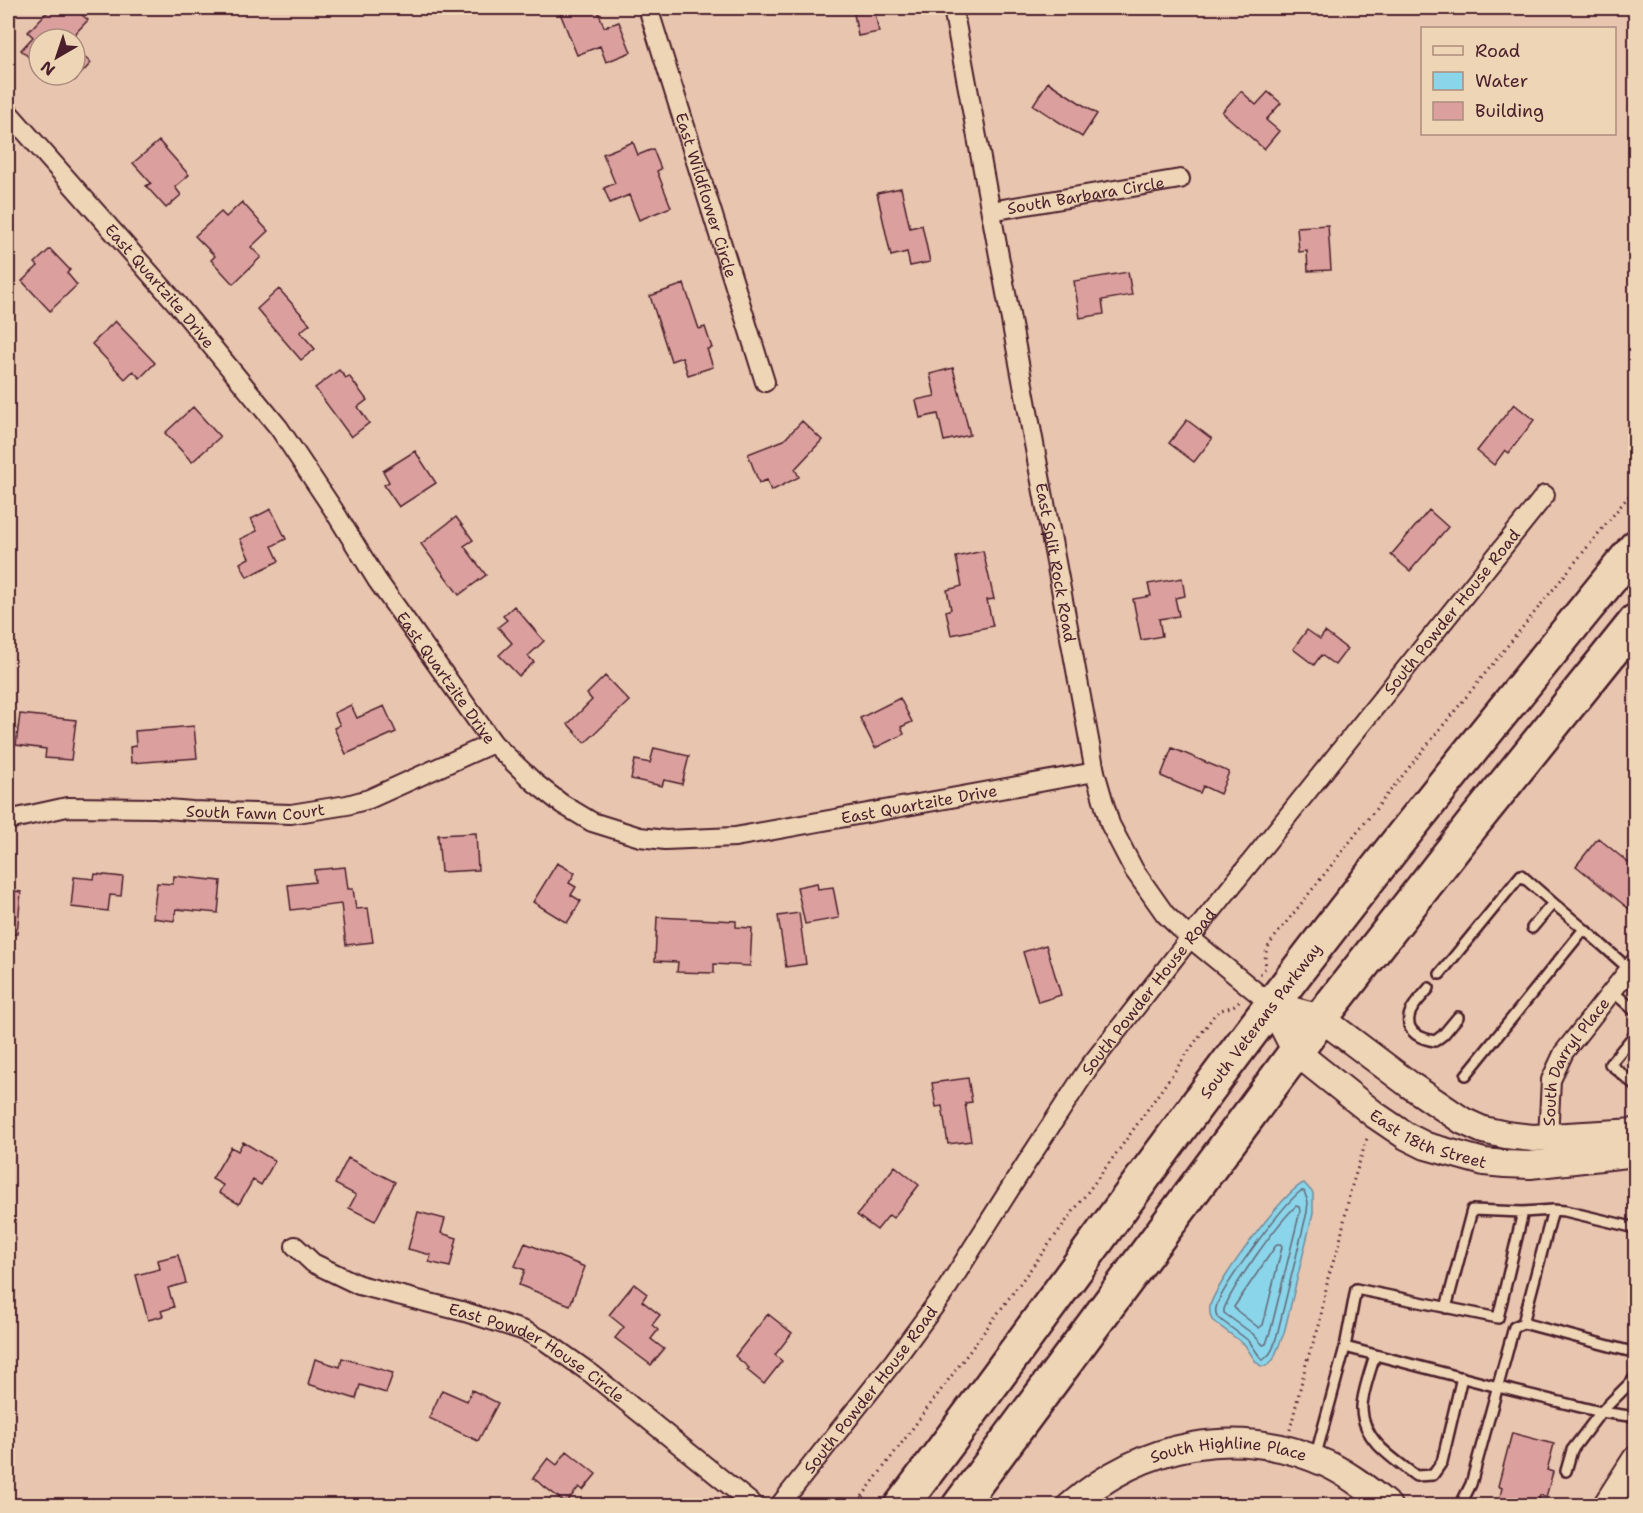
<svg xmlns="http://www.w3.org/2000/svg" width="1643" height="1513" viewBox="0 0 1643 1513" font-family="'Shantell Sans',sans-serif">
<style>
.water{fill:#8ad5ea;stroke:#708c9e;stroke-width:1.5}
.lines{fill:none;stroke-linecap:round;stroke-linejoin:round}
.shore{stroke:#646877;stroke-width:1.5}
.building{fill:#dba09e;stroke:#4a1f2b;stroke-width:1.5}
.lane-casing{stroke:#4a1f2b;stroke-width:14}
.street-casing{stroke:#4a1f2b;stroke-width:22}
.secondary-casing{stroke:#4a1f2b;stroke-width:30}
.highway-casing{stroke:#4a1f2b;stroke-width:38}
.path{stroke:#4a1f2b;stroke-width:3;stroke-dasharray:1.5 4.5;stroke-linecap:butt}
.lane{stroke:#eed5b6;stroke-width:9}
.street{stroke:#eed5b6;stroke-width:18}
.secondary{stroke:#eed5b6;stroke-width:26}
.highway{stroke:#eed5b6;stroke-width:33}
.labels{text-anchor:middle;stroke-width:5;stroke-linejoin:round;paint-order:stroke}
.street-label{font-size:16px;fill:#4a1f2b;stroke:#eed5b6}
</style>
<rect width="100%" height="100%" fill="#e8c5af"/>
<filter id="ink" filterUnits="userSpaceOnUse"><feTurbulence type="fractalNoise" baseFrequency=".0167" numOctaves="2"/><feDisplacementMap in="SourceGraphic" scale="12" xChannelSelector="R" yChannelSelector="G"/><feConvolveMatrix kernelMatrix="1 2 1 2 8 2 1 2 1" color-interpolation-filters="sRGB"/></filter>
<g filter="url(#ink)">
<path class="water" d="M1304,1183L1313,1193V1213L1284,1333L1273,1360L1266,1366H1261L1256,1362L1245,1345L1212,1320C1210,1315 1209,1311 1210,1306C1215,1285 1285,1189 1304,1183Z"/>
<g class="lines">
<path class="shore" d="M1301,1191H1304L1308,1202L1307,1212L1278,1331C1275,1342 1273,1355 1262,1360L1249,1341L1217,1317C1216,1313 1215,1312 1216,1308C1220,1289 1284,1203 1301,1191Z
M1296,1206L1299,1207L1300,1211L1271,1329L1266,1344L1263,1345L1253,1334L1224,1313V1309C1234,1284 1276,1225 1296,1206Z
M1277,1244H1281L1282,1247L1263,1325L1259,1328L1236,1310L1234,1307Z"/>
</g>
<path class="building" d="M51,8H74L88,20L70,39H39V67L21,50L33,37L28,32Z
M558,8H597L604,27L619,22L631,52L606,62L600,46L577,55Z
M853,8H874L879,32L858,36Z
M75,48L91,63L75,80Z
M1048,82L1097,114L1082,137L1033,105Z
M1241,91L1256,105L1268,92L1281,103L1266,120L1279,131L1264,149L1222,112Z
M159,141L189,175L175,187L181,195L166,208L146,186L151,183L133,163Z
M633,142L638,155L653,149L661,169L657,171L671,207L639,220L629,195L610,203L604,188L615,183L603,154Z
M901,188L910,228L922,225L930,262L910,266L907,252L891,256L877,193Z
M242,202L268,231L251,247L261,257L233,284L211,260L215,256L195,236L221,212L226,217Z
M1328,225L1331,270L1308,271L1307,251L1299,252L1297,227Z
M50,249L70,270L67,273L77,285L50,311L22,281L38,266L35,263Z
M1128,272L1132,295L1102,300L1104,314L1080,318L1074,281Z
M684,284L699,329L705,327L712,348L707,349L713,367L688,375L682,357L671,361L650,296Z
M279,289L310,324L300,332L315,349L301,360L257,309Z
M115,321L155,363L140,378L133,371L125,379L92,344Z
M953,368L970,435L944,441L938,414L920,418L916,400L935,396L930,374Z
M339,370L346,378L349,376L367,400L358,407L369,423L351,437L315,388Z
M1514,404L1534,420L1509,453L1505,450L1494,465L1477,451Z
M193,407L220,437L192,462L165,433Z
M1187,420L1212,439L1194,462L1169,443Z
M802,421L822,440L795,469L799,477L771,491L767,480L759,483L748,454L784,440Z
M415,451L436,483L399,507L384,485L389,482L383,471Z
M271,509L286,539L272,546L279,561L247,577L240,563L249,558L240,539L257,531L251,519Z
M1429,510L1448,527L1410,571L1391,555Z
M456,517L473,540L464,546L486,575L459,595L421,544Z
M983,551L994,599L987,600L993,626L951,635L946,611L951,609L947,590L962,586L956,557Z
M1182,578L1185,596L1175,598L1179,616L1159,619L1162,636L1141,640L1133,599L1151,596L1148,584Z
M514,606L544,641L528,656L534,662L519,676L499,655L512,643L498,627L507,620L503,616Z
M1307,630L1320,639L1325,632L1347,649L1335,665L1321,655L1314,665L1293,649Z
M605,676L629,701L585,743L568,724L592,700L587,694Z
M900,698L912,722L901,727L904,734L875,748L860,718Z
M351,705L357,718L384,706L396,732L346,754L334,728L340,725L334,713Z
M20,714L76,720L71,760L45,758L46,749L16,745Z
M194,726L197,758L131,763L130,747L136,746L135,731Z
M654,748L689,756L682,784L664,780L662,786L631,779L635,760L650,763Z
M1172,748L1229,772L1220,794L1203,786L1200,793L1161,776Z
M476,833L478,870L441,872L438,835Z
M1598,838L1635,868V901L1629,909L1576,866Z
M557,863L575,873L569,883L576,887L571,895L581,901L567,923L533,902Z
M345,867L348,889H353L356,909L368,908L373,942L346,945L341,904L291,910L288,885L315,882L314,870Z
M95,874L123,877L121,896L110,895L108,911L71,907L74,877L94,879Z
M174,876L221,881L218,913L176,909L174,921L153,918L157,883L173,884Z
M817,883L818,889L833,887L839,918L805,924L797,887Z
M8,890L21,892L17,934H8Z
M799,913L806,964L786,967L778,916Z
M657,917L736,921V927L752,928L750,966L714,964V973L677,972L678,962L655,961Z
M1046,945L1061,995L1038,1002L1023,952Z
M968,1078L972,1102L965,1103L971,1141L948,1144L942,1106L936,1107L932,1083Z
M243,1142L275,1161L261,1185L253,1180L239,1204L219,1193L223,1185L212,1179L231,1147L238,1151Z
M348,1158L395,1182L375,1221L349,1208L356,1195L335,1184Z
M895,1166L919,1185L893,1218L889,1215L877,1230L857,1215Z
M418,1212L445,1219L441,1233L457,1238L450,1267L429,1262L431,1255L408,1249Z
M525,1243L585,1267L570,1305L519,1285L525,1270L515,1266Z
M178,1255L186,1283L168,1288L174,1307L161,1311L163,1316L148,1320L136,1275L160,1269L158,1260Z
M634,1284L647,1294L642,1301L660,1315L652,1325L658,1330L651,1339L664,1349L651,1365L615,1338L624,1327L609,1315Z
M768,1314L792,1333L775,1355L782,1361L764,1384L747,1370L749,1368L735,1356Z
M342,1358L393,1373L386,1393L360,1385L356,1399L308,1384L315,1359L340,1367Z
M442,1390L467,1401L472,1390L498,1403L478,1441L429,1418Z
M1512,1433L1554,1444L1547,1470L1553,1472L1546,1497L1540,1495L1538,1506H1498L1502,1488L1498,1486Z
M567,1451L596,1474L583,1490L579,1487L566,1503L533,1478L548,1458L557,1465Z"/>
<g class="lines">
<defs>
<path id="lane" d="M1553,903L1584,929
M1440,974L1521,875L1553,903L1532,928
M1429,988C1423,996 1410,1007 1409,1017C1406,1033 1422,1039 1435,1041L1443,1035L1458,1017
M1611,990L1636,1012
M1636,1033L1610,1064L1636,1086
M1466,1075L1584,929L1629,969
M1523,1212L1553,1210
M1523,1323L1553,1210L1565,1211L1636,1228
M1345,1347L1356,1289L1498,1318L1523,1212L1472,1210L1446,1308
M1375,1355C1371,1369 1361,1396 1362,1409C1363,1441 1394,1459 1416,1476L1433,1475L1442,1462L1462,1377
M1315,1458L1345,1347L1498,1387L1601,1412L1636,1417
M1566,1471L1572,1450L1601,1412L1636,1377
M1460,1506L1471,1484L1514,1327L1523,1323L1636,1353"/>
<g id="street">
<path id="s1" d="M648,8L765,382"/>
<path id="s2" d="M953,8L1095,772L1110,824L1134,870L1165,914L1190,938L1272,1005"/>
<path id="s3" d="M8,112L177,304L279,428L333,509L377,580L493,743L535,783L562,804L592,822L640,837L665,840L735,837L1095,772"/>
<path id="s4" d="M991,211L1180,179"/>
<path id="s5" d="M8,820L67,807L155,808L192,811L291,814L347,805L369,799L493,743"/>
<path id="s6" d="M1548,1138L1551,1080L1564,1052L1636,961"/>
<path id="s7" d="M295,1246L313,1263L359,1285L465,1312L525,1331L545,1341L593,1375L755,1506"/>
<path id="s8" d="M779,1506L894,1361L944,1293L1027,1162L1089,1067L1190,938L1545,495"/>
</g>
<g id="secondary">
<path id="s9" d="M1272,1005L1296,1052L1375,1115L1406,1136L1426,1146L1484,1162L1505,1164L1530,1165L1636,1153"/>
<path d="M1272,1005L1321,1018L1410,1085L1463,1121L1483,1130L1506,1135L1533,1138L1636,1132"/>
<path id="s10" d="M1070,1506C1143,1443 1238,1423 1327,1464C1349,1474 1369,1490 1388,1506"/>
<path d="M1606,1506L1636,1459"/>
</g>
<g id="highway">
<path id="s11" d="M901,1506C1021,1347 1135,1186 1255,1027C1377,864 1507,706 1636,547"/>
<path d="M959,1506L1321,1018L1472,825L1636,621"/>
</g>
</defs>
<use href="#lane" class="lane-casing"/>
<use href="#street" class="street-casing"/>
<use href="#secondary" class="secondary-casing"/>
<use href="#highway" class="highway-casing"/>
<path class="path" d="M1260,974L1266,967C1264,954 1266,949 1274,938L1386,796L1636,487
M1290,1430L1307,1360L1319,1326L1328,1278L1340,1241L1350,1192L1368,1135
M855,1506L1121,1147L1215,1014C1223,1007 1233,1009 1239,1001"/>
<use href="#lane" class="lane"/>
<use href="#street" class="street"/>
<use href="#secondary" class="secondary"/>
<use href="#highway" class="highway"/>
</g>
</g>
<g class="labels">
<g class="street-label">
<text dy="6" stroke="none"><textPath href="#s1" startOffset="196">East Wildflower Circle</textPath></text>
<text dy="6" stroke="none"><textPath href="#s4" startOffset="96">South Barbara Circle</textPath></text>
<text dy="6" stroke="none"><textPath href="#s3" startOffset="231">East Quartzite Drive</textPath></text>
<text dy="6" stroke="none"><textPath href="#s2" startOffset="564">East Split Rock Road</textPath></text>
<text dy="6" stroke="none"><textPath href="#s8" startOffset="1120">South Powder House Road</textPath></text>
<text dy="6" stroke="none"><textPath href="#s3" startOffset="717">East Quartzite Drive</textPath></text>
<text dy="6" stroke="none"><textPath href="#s3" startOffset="1257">East Quartzite Drive</textPath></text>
<text dy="6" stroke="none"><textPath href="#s5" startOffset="249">South Fawn Court</textPath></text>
<text dy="6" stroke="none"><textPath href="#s8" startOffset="634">South Powder House Road</textPath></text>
<text dy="6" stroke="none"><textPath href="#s11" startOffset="604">South Veterans Parkway</textPath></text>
<text dy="6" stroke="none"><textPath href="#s6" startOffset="84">South Darryl Place</textPath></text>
<text dy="6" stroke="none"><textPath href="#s9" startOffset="213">East 18th Street</textPath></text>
<text dy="6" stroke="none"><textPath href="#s7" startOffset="268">East Powder House Circle</textPath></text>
<text dy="6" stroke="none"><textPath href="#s8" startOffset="148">South Powder House Road</textPath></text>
<text dy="6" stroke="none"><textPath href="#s10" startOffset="174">South Highline Place</textPath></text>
</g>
</g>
<rect width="1643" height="1513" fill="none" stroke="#eed5b6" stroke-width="30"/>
<rect x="15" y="15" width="1613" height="1483" fill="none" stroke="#4a1f2b" stroke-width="2" filter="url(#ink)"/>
<rect x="1421" y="27" width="195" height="108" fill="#eed5b6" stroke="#ac8c7e" stroke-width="1.5"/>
<rect x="1433" y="46" width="30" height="9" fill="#eed5b6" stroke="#ac8c7e" stroke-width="1.5"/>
<text x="1475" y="57" font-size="18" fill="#4a1f2b">Road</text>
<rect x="1433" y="72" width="30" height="18" fill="#8ad5ea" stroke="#ac8c7e" stroke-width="1.5"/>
<text x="1475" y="87" font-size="18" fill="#4a1f2b">Water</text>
<rect x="1433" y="102" width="30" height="18" fill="#dba09e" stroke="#ac8c7e" stroke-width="1.5"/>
<text x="1475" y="117" font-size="18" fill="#4a1f2b">Building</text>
<g transform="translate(57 57) rotate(219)"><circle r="28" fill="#eed5b6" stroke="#ac8c7e" stroke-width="1.5"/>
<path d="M0-4.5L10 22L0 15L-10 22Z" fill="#4a1f2b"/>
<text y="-9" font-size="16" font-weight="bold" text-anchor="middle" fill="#4a1f2b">N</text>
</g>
</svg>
